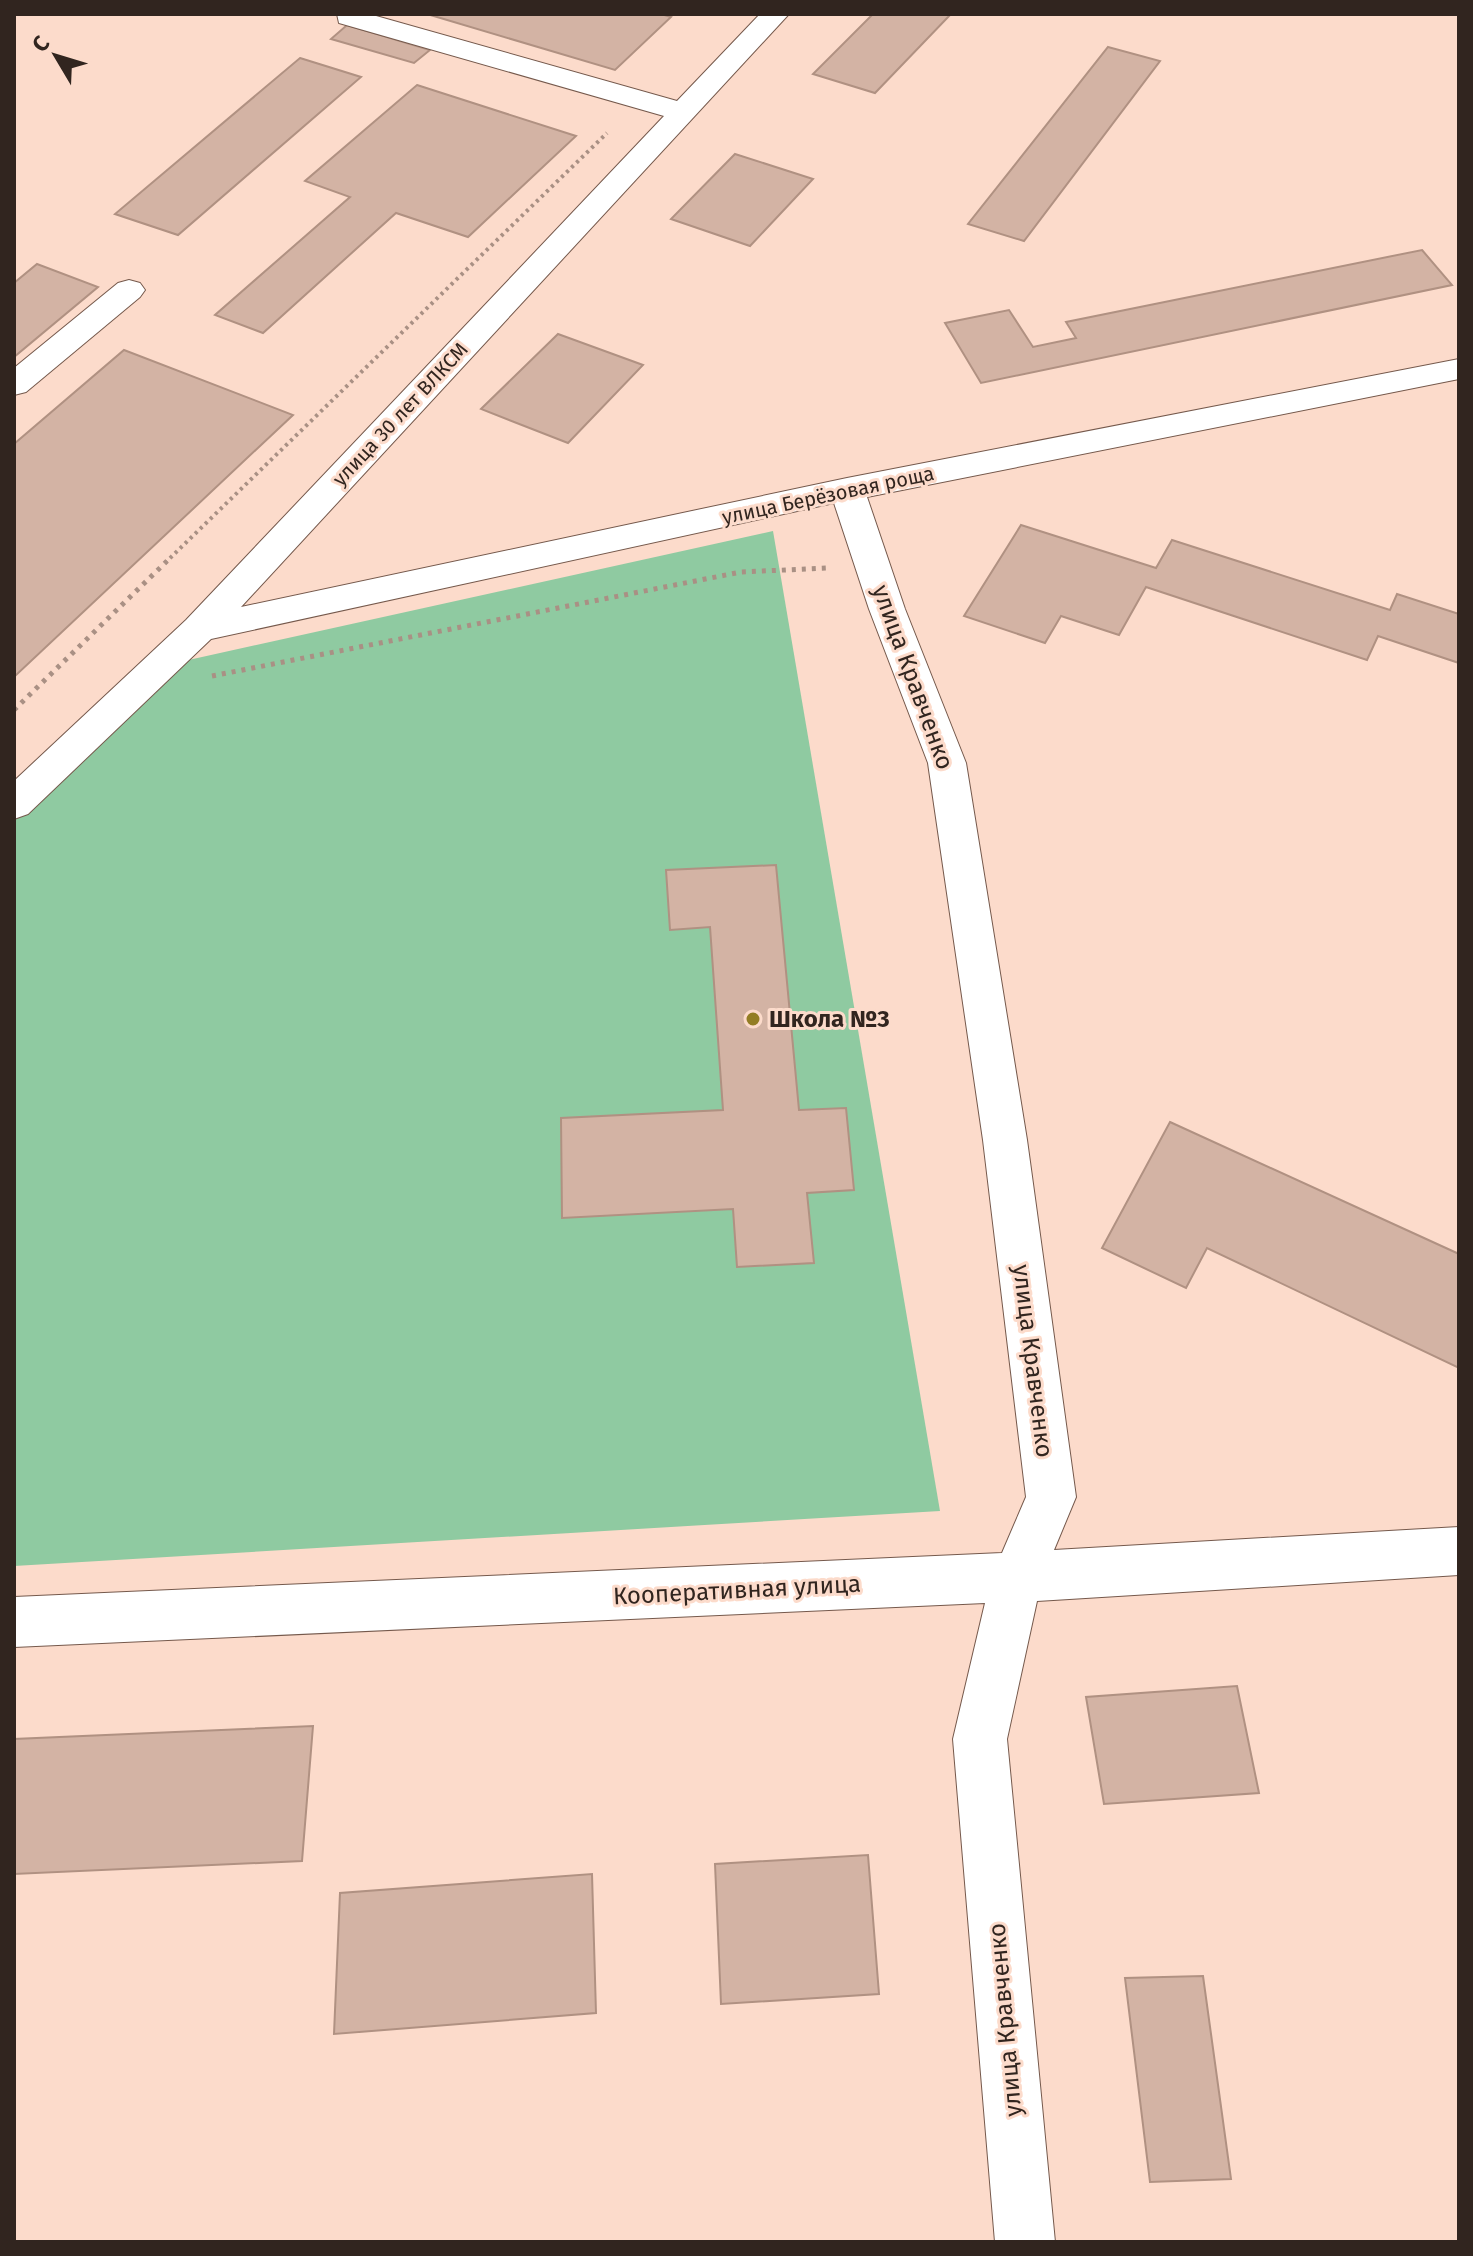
<svg xmlns="http://www.w3.org/2000/svg" width="1473" height="2256" viewBox="0 0 1473 2256" font-family="'Fira Sans',sans-serif">
<style>
.green{fill:#8fcaa1}
.building{fill:#d3b3a4;stroke:#b09182;stroke-width:2}
.lines{fill:none;stroke-linecap:round;stroke-linejoin:round}
.minor-casing{stroke:#75594c;stroke-width:2}
.path-far1{stroke:#a99084;stroke-width:4;stroke-dasharray:3 4;stroke-linecap:butt}
.path{stroke:#a99084;stroke-width:5;stroke-dasharray:4 6;stroke-linecap:butt}
.minor{fill:#fff;fill-rule:evenodd}
.poi-dot{fill:#937d24;stroke:#fcdbcb;stroke-width:3}
.labels{text-anchor:middle;stroke-width:6;stroke-linejoin:round;paint-order:stroke}
.far-street-label{font-size:20px;fill:#31251f;stroke:#fcdbcb}
.street-label{font-size:24px;fill:#31251f;stroke:#fcdbcb}
.poi-label{font-size:24px;font-weight:bold;fill:#31251f;stroke:#fcdbcb;text-anchor:start}
</style>
<rect width="100%" height="100%" fill="#fcdbcb"/>
<path class="green" d="M773,531L940,1511L14,1566V820L175,663Z"/>
<path class="building" d="M427,14H661L671,17L615,70Z
M873,14H951L875,93L813,74Z
M347,25L430,50L414,63L331,39Z
M1108,47L1160,61L1024,241L968,224Z
M300,58L361,77L178,235L115,214Z
M417,85L576,136L468,237L396,213L263,333L215,315L350,197L305,181Z
M735,154L813,179L750,246L671,219Z
M1422,250L1452,285L981,383L945,323L1009,310L1033,347L1076,338L1066,322Z
M37,264L98,287L14,357V283Z
M558,334L643,365L568,443L481,409Z
M124,350L293,415L14,677V444Z
M1021,525L1156,568L1172,540L1390,610L1397,594L1459,614V663L1378,636L1367,660L1146,587L1119,635L1061,616L1045,643L964,616Z
M776,865L799,1110L846,1108L854,1190L807,1193L814,1263L737,1267L733,1209L562,1218L561,1118L723,1110L710,927L670,930L666,870Z
M1170,1122L1459,1254V1368L1207,1248L1186,1288L1102,1248Z
M1237,1686L1259,1793L1104,1804L1086,1697Z
M313,1726L302,1861L14,1874V1739Z
M868,1855L879,1994L721,2004L715,1864Z
M592,1874L596,2013L334,2034L340,1893Z
M1203,1976L1231,2179L1150,2182L1125,1978Z"/>
<g class="lines">
<defs>
<path id="minor" d="M337,14H369L677,101L760,14H789L241,607L847,478L1459,359V379L867,497L905,609L966,763L1027,1140L1076,1497L1054,1550L1459,1527V1575L1037,1601L1007,1739L1055,2242H995L953,1739L985,1603L14,1647V1597L1002,1553L1026,1497L983,1140L928,763L869,609L834,503L211,639L28,814L14,819V781L186,620L664,116L339,23Z
M129,280L140,283L145,290L140,297L26,392L14,395V368L118,283Z"/>
</defs>
<use href="#minor" class="minor-casing"/>
<path class="path-far1" d="M165,563L607,133"/>
<path class="path" d="M212,676L741,572L828,568
M14,710L167,561"/>
<use href="#minor" class="minor"/>
</g>
<circle class="poi-dot" cx="753" cy="1019" r="8"/>
<g class="labels">
<g class="far-street-label">
<text transform="translate(400 414) rotate(-47)" y="7">улица 30 лет ВЛКСМ</text>
<text transform="translate(828 495) rotate(-12)" y="7">улица Берёзовая роща</text>
</g>
<g class="street-label">
<text transform="translate(913 677) rotate(70)" y="8">улица Кравченко</text>
<text transform="translate(1033 1361) rotate(83)" y="8">улица Кравченко</text>
<text transform="translate(737 1590) rotate(-3)" y="8">Кооперативная улица</text>
<text transform="translate(1005 2020) rotate(-95)" y="8">улица Кравченко</text>
</g>
<g class="poi-label">
<text x="769" y="1027">Школа №3</text>
</g>
</g>
<rect width="1473" height="2256" fill="none" stroke="#31251f" stroke-width="32"/>
<g transform="translate(56 56) rotate(308)" stroke="#fcdbcb" stroke-width="6" paint-order="stroke">
<path d="M0-6L14 30L0 20L-14 30Z" fill="#31251f"/>
<text y="-12" font-size="22" font-weight="bold" text-anchor="middle" fill="#31251f">С</text>
</g>
</svg>
